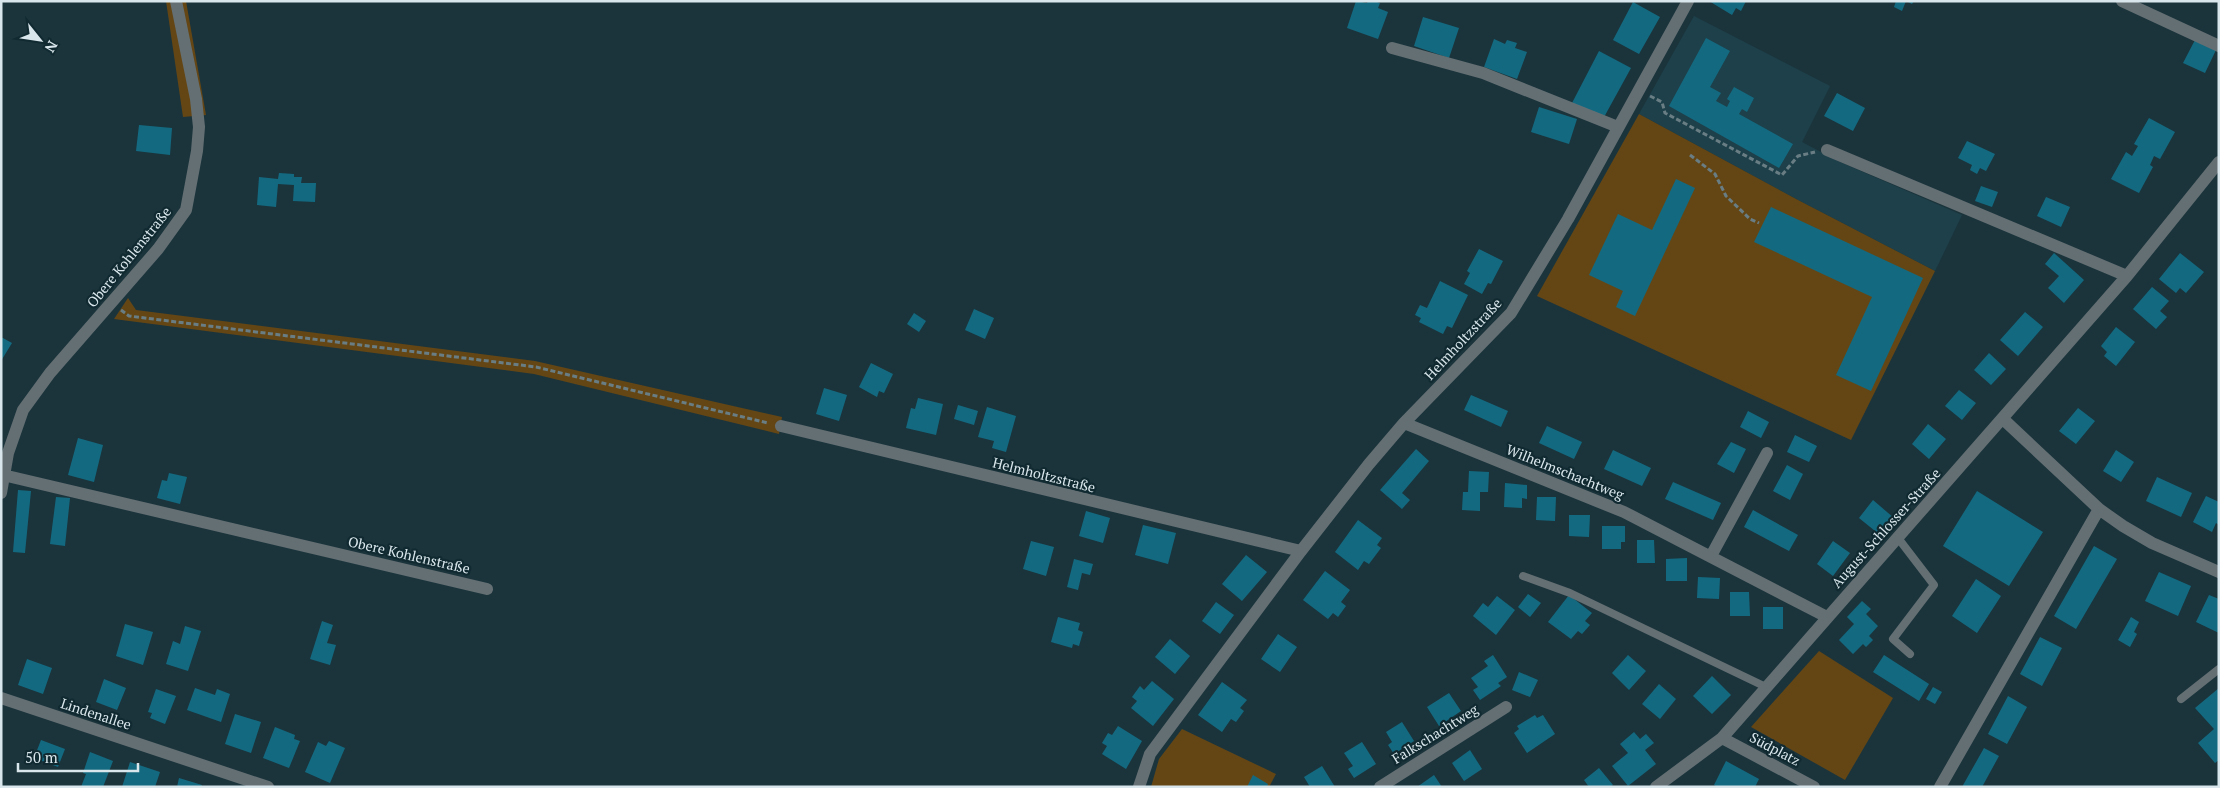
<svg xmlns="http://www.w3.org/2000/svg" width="2220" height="788" viewBox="0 0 2220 788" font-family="'PT Serif',serif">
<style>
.built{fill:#1e404a}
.green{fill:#644615}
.building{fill:#136a80}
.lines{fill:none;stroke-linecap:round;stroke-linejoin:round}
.path{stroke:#697e84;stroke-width:3;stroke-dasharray:5 2.5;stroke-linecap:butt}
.service{stroke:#646f73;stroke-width:8}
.minor{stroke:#646f73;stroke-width:12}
.labels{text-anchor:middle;stroke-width:4.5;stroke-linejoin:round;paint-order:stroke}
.street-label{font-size:14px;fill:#d9e7ec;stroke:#112a31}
</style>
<rect width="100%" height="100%" fill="#1b343c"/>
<path class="built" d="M1694,16L1830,86L1802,142L1840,162L1962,215L1935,271L1798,200L1639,114Z"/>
<path class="green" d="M166,1H186L206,115L183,117Z
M1639,114L1798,200L1935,271L1851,440L1537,296Z
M128,298L136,310L535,361L782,417L779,434L534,374L114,319Z
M1819,651L1893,698L1845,780L1751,727Z
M1182,729L1276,774L1269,787H1151L1159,759Z"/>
<path class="building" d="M1356,1L1367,3L1368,1H1374L1380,3L1378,8L1388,12L1378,39L1347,28Z
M1709,1H1746L1741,11L1736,8L1732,15Z
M1896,1H1914L1912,4L1906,1L1902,11L1894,7Z
M1633,2L1660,17L1639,54L1613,40Z
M1423,17L1459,28L1449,58L1414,46Z
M1706,38L1730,51L1710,87L1721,93L1716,101L1727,107L1730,101L1727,99L1734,87L1754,98L1747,112L1742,109L1739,114L1793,144L1779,168L1669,106Z
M1494,39L1505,44L1507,40L1517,43L1515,48L1527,52L1517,79L1484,67Z
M2195,40L2216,50L2205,73L2183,63Z
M1599,51L1631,68L1603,119L1572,103Z
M1837,93L1865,108L1853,131L1824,116Z
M1539,107L1577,119L1569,144L1531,132Z
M2149,118L2175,132L2160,159L2154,156L2150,165L2153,167L2139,193L2111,179L2126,152L2132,156L2138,146L2134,144Z
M139,125L172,128L170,155L136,151Z
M1967,141L1995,154L1986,171L1980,168L1977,174L1970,170L1972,165L1958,158Z
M279,173L294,174V177H302L301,183H316L315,202L293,201L294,185L278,184L276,207L257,205L259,177L278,179Z
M1676,179L1695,188L1635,316L1616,307L1623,291L1589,275L1618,214L1652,230Z
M1981,186L1998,192L1992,207L1975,201Z
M2046,197L2070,207L2061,227L2037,216Z
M1771,207L1923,278L1871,391L1836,375L1872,297L1754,242Z
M1479,249L1503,261L1491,284L1488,283L1482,294L1464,284L1470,273L1467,271Z
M2054,253L2084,280L2064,303L2048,288L2059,276L2045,264Z
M2180,253L2204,272L2186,293L2180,288L2176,293L2159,279Z
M1440,281L1468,295L1452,328L1447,326L1443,334L1419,322L1421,318L1415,315L1420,305L1427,308Z
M2152,287L2169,301L2160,311L2167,317L2156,329L2133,309Z
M974,309L994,318L985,339L965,330Z
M2025,312L2043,327L2018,356L2000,340Z
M914,313L926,321L919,332L907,324Z
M2116,327L2135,342L2116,366L2104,356L2107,352L2101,346Z
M1,337L12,343L1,361Z
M1989,353L2006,369L1991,385L1974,370Z
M871,363L893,374L884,393L879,391L877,397L859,387Z
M824,388L847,395L839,421L816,414Z
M1959,390L1976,403L1962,420L1945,406Z
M1471,395L1508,411L1501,427L1464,410Z
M918,398L943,404L936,435L906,428L911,408L915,409Z
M958,405L978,411L974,425L954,419Z
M987,407L1016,416L1006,452L992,448L994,441L978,437Z
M2078,408L2095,421L2076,444L2059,431Z
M1748,411L1769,422L1761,438L1740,427Z
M1928,424L1946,439L1929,459L1912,444Z
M1547,426L1582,442L1574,459L1539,443Z
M1795,435L1817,446L1809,462L1787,452Z
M78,438L103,445L94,482L68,475Z
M1731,442L1746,449L1734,473L1717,464Z
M1416,449L1429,461L1402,493L1410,500L1402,509L1380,490Z
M1613,450L1651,468L1642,486L1604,469Z
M2116,450L2134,462L2121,482L2103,471Z
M1787,465L1803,474L1790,500L1773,491Z
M1469,471L1489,472L1488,492H1480V511L1462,510L1463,492H1468Z
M169,473L187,477L180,504L157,498L162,480L167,481Z
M2157,477L2192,493L2181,517L2146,501Z
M1673,482L1721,503L1713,520L1665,499Z
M1505,483L1527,485V499L1522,498V508L1504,507Z
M18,490L31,491L25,553L13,552Z
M1977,491L2043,532L2009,586L1943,546Z
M2206,496L2219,502V525L2216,523L2212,532L2193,522Z
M56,497L70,498L65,546L50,544Z
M1537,497H1556L1555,521L1536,520Z
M1873,500L1894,518L1880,535L1859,518Z
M1753,510L1798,535L1789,551L1744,527Z
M1086,511L1110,518L1103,543L1079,536Z
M1569,515H1590L1589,537L1569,536Z
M1358,520L1382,538L1377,545L1381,548L1369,564L1364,561L1358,570L1335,552Z
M1143,525L1176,533L1168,564L1135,555Z
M1602,526H1625V542H1621V549H1602Z
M1637,540H1654L1655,563H1637Z
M1031,541L1054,547L1046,576L1023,569Z
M1833,541L1850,553L1833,576L1817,564Z
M2094,546L2117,559L2076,629L2054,616Z
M1246,555L1267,572L1242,601L1222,584Z
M1687,558V581H1666V559Z
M1074,559L1093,564L1090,575L1082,573L1078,590L1067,587Z
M1325,571L1350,590L1341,602L1346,606L1338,617L1333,613L1328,619L1303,600Z
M2159,572L2191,586L2178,616L2145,601Z
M1698,577L1720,578L1719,599L1697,598Z
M1976,579L2001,596L1977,633L1952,616Z
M1730,592H1749L1750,616H1730Z
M1528,594L1541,603L1530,617L1518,607Z
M1569,595L1592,613L1585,621L1590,625L1582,634L1578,631L1571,639L1548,622Z
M2209,595L2219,599V633L2196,622Z
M1497,596L1515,610L1496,635L1473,616L1483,603L1488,607Z
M1862,601L1871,609L1866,614L1878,626L1869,636L1873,640L1866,647L1863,644L1853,654L1839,640L1854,624L1847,617Z
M1216,602L1234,615L1220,634L1202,621Z
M1763,607H1783V629H1763Z
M1058,617L1080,623L1078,630L1083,632L1079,646L1073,644L1072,648L1051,642Z
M2131,617L2139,622L2134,632L2137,634L2130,647L2118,640Z
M322,621L333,625L327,643L336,645L330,665L310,659Z
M125,624L153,632L143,665L116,656Z
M185,626L201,631L188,671L166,664L173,641L180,644Z
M1278,634L1297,647L1280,672L1261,659Z
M2040,637L2062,648L2042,686L2020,674Z
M1170,639L1190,656L1175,674L1155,657Z
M1493,655L1507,677L1498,683L1501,686L1480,700L1473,690L1478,687L1471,678L1488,666L1484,661Z
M1628,655L1646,671L1629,690L1612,673Z
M1884,655L1929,684L1919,701L1873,672Z
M27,659L52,668L43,694L18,685Z
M1519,672L1538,680L1530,697L1512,690Z
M1712,676L1731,695L1712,714L1693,696Z
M104,679L126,688L117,710L96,702Z
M1152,681L1174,699L1153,726L1131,708L1137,701L1132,697L1140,686L1144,690Z
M1222,682L1247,700L1240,708L1244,711L1236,722L1231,719L1222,732L1198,715Z
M1659,684L1676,699L1660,719L1642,704Z
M1933,687L1942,692L1935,704L1926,699Z
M195,688L215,695L217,689L230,694L221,722L187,710Z
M2219,688V760L2215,763L2198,743L2214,729L2195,708Z
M156,689L176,696L165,724L150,718L152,713L148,712Z
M1449,693L1461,711L1439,726L1427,707Z
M2008,696L2027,707L2007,744L1988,734Z
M235,714L261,722L251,753L225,744Z
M1535,715L1537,718L1543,715L1555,734L1527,753L1514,733L1519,729L1517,726Z
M1402,722L1414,741L1394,754L1388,745L1392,742L1386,732Z
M1118,726L1142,741L1126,769L1102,754L1107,746L1102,743L1108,733L1112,735Z
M275,727L295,735L294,739L300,741L289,768L263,758Z
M1634,732L1640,739L1646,734L1654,743L1645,750L1656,764L1628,786L1612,766L1628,753L1620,744Z
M41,740L65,749L58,767L34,758Z
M329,741L345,748L330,783L305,772L318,742L326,746Z
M1362,742L1376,764L1354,778L1348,769L1353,766L1344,753Z
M1984,748L1999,756L1982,787H1962Z
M1470,750L1482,769L1464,781L1452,763Z
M90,752L113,761L103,787H81L86,774L83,773Z
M1726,761L1759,779L1755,787H1717L1714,785Z
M130,762L160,772L155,787H122Z
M1322,766L1335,787H1310L1304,777Z
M1599,768L1613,785L1610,787H1589L1584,780Z
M1253,775L1268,784L1267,787H1247Z
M1434,775L1442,787H1417Z
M179,778L202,785L201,787H177Z"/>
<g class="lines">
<path class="path" d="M1650,96L1662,102L1665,113L1782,175L1798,156L1815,152
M1690,155L1715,174L1726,196L1750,219L1759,223
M121,310L129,316L536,367L768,423"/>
<path class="service" d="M1898,538L1934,585L1893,639L1910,654
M1523,576L1570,593L1766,687
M2181,699L2219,669"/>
<path class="minor" d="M2122,1L2219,46
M1392,48L1483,73L1618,127
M1827,150L2127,276
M2003,419L2099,509L2123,526L2152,543L2219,572
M1404,423L1624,512L1827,617
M781,426L1301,551
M3,475L487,589
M1,493L8,453L23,410L50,373L158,249L186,210L197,151L199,127L196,99L176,1
M1711,556L1767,453
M1,698L268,787
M1722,738L1814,787
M1139,787L1150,754L1301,551L1369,464L1404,423L1511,313L1568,219L1688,1
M1380,787L1506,707
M1656,787L1722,738L2127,276L2219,162
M1940,787L2099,509"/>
</g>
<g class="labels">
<g class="street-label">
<text transform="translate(129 257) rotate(-51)" y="5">Obere Kohlenstraße</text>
<text transform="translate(1463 339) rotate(-47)" y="5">Helmholtzstraße</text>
<text transform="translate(1565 472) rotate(22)" y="5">Wilhelmschachtweg</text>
<text transform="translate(1044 475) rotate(14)" y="5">Helmholtzstraße</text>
<text transform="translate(1886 528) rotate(-48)" y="5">August-Schlosser-Straße</text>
<text transform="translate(409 555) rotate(13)" y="5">Obere Kohlenstraße</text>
<text transform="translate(96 714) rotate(18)" y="5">Lindenallee</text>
<text transform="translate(1435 734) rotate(-32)" y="5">Falkschachtweg</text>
<text transform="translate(1775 749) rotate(28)" y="5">Südplatz</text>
</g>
</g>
<rect width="2220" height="788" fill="none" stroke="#d9e7ec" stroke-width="5"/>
<g transform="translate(40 40) rotate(120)" stroke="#112a31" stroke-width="4" paint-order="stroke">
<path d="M0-4L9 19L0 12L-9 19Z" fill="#d9e7ec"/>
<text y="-8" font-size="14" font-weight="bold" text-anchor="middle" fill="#d9e7ec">N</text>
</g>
<path d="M18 763v8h120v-8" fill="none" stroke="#d9e7ec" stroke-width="2.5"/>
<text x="25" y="763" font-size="15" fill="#d9e7ec" stroke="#112a31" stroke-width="4" paint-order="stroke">50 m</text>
</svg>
